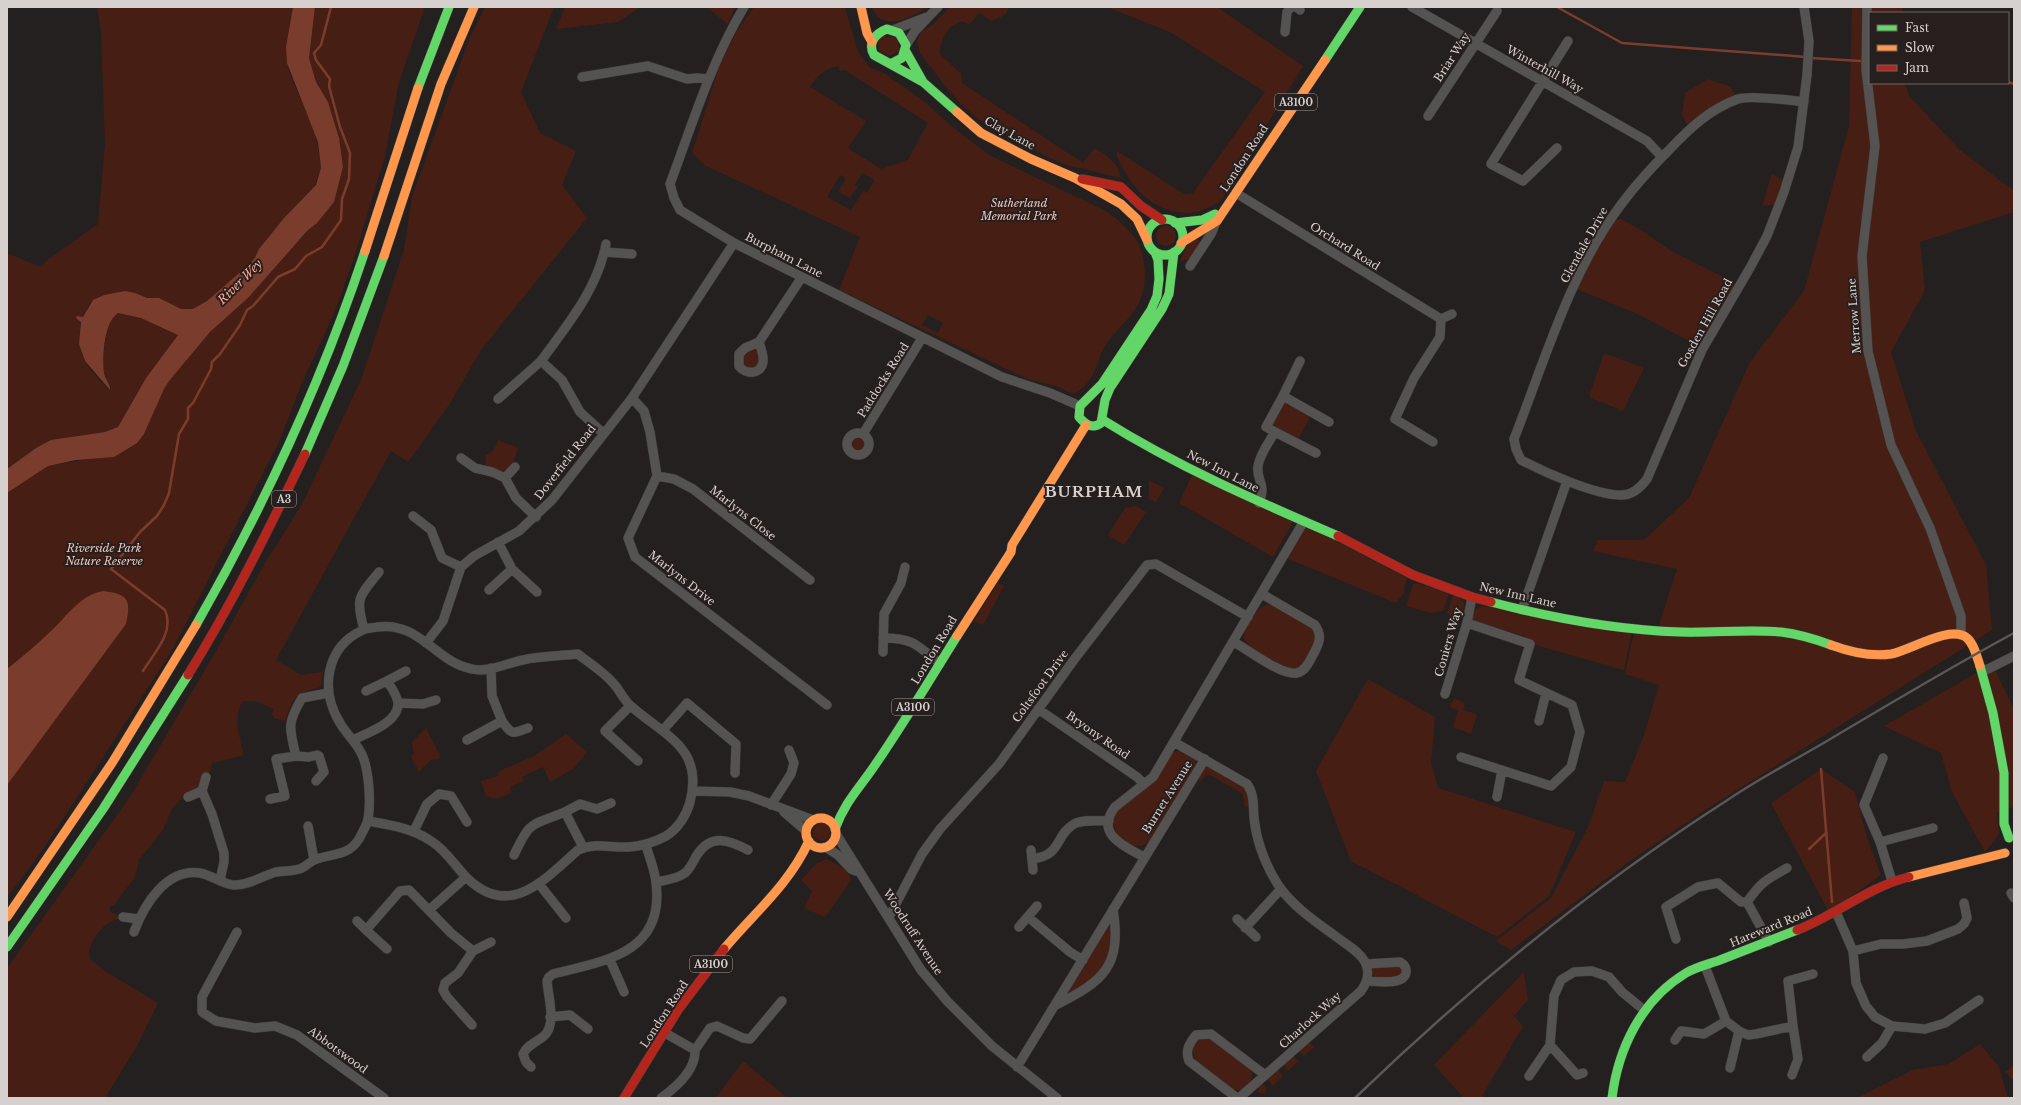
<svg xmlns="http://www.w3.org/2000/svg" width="2021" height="1105" viewBox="0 0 2021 1105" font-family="'Libre Baskerville',serif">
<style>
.green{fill:#471e14;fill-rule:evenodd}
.water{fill:#7a3d2d}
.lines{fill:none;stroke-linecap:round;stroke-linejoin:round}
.stream{stroke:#7a3d2d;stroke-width:2.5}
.street-casing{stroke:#3d3a39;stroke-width:10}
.fast-casing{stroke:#3d3a39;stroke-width:10}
.slow-casing{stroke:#3d3a39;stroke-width:10}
.jam-casing{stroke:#3d3a39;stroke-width:10}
.street{stroke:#555352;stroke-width:9}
.fast{stroke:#63d668;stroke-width:9}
.slow{stroke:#ff974d;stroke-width:9}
.jam{stroke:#b3261e;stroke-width:9}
.rail{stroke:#5b5756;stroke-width:2.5}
.labels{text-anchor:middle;stroke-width:4;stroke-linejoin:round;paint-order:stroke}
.shield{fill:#261f1d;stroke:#a19c9a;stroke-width:1}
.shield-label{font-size:10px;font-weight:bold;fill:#d6d1cf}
.street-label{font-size:11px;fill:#d6d1cf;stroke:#261f1d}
.park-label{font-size:11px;font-style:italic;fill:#f1c7bc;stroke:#261f1d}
.water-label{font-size:12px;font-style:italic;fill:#f9a893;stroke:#261f1d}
.district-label{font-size:15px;font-weight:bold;letter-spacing:1px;fill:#d6d1cf;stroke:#261f1d}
</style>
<rect width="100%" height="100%" fill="#24201f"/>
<path class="green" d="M97,7H293C290,29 284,50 289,72L316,134L321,168L314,187L284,218L265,241L255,258L230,282L207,301L193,310L181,309L170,305L161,299L147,298L125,291L98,297L90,303L83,317H79C82,328 78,334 80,345C82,364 96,376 109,390L111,389C109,383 105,378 104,372C103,355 104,322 118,313L141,318L177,333V336L146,378L118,427L105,432L71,437L36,448L7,469V253L41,267L47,260L98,224L105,144L101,32Z
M315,7H425L399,82L385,156L353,261L335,311L301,385L279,442L171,652L46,845L7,898V493L48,466L94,458L144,434L164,389L169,381L210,332L249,297L307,231L317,223L334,202L343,166L327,100L316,82L309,58Z
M485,7H554L521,92L540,133L576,151L562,185L587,218L481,350L449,405L408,462L391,451L276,660L301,675L323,672L321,686C316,689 311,689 306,691C291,697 290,708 285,721L274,718L272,714L274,709L258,702L243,701C232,716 240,738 244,755L212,763L207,782L200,791L181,799L172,809L163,830L139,860L135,877L113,906L111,905L109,911L119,916V919C105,920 85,944 90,959L105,971L158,1003L137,1046L105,1098H7V968L130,797L216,651L264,565L302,504L361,380L404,250L412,197L469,40Z
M565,7H640L618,22L556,29Z
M706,7H735L728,24Z
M754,7H845L858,52L870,68L884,73L925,102L949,124L989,155L1106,211C1117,219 1129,229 1137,241C1147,258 1148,289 1137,306C1129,320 1115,331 1106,344C1094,364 1097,382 1073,394L1056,386L1028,379L839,290L860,237L706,166L692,153L719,67L736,33ZM838,66L840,71L845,70L928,123L908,160L881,169L848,148L866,121L810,87C817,75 825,69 838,66ZM862,173L875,180L867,193L863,191L851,210L827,197L840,175L846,178L838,192L850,198L858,187L855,185ZM928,315L943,323L938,333L922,325Z
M872,7H928C912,17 882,34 872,7Z
M950,7L1009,8L1005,15L992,21L979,13L969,25L962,21C948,25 940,40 940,54L961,74L962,83L1083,163L1095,148C1108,156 1118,163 1121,178L1067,165L1050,158L978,119L963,106L950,92L920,53L917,41L921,32L931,26Z
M1107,7H1217L1303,66L1220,202C1210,206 1200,213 1188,213C1158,212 1136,194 1123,168C1120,162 1116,158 1117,151L1184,194L1193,193L1265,92L1170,32Z
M1852,7H1903L1901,13H1870V83H1905L1909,96L1960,150L2014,191V212L1920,242L1925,290L1891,352L1916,431L1986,565L1992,630L1702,812L1631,860L1511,950L1496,941L1551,898L1589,825L1604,781L1625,782L1643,738L1659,685L1625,674L1634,632L1656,634L1677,569L1593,551L1598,540H1644L1689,498L1750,362L1804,291L1849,126Z
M881,36L898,37L899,51L890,56L879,51L878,40Z
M1708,79L1729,86L1739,99L1689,129L1682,114L1685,93Z
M1772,174L1786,182L1778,204L1762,206Z
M1621,219L1641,230L1671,251L1731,281L1734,289L1703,338L1693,343L1640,315L1579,290L1577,284L1614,220Z
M1156 236a10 10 0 1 1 20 0a10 10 0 1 1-20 0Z
M1196,238L1202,244L1195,257L1180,261L1186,247Z
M757,348C760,357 760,362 754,369L745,368L741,358L748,352Z
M1604,353L1644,368L1623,411L1589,397Z
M1285,403L1310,417L1298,440L1274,429L1272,425L1280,406Z
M850 444a8 8 0 1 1 16 0a8 8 0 1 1-16 0Z
M499,439C504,446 514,443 518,449L512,465L506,472L485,467L486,455L493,451Z
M1192,475L1293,522L1273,557L1179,503Z
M1149,480L1164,488L1156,502L1149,499Z
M1136,506L1146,512L1124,545L1108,535L1125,508Z
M1307,526L1407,578L1403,594L1396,603L1286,558L1302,528Z
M998,583L1004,586L983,625L974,621Z
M1417,583L1449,594L1443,611L1431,613L1406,606L1413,585Z
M1456,595L1464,603L1463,615L1459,623L1447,613L1452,597Z
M1270,604H1273L1312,627L1318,636L1305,664L1297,670C1285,667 1250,652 1245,640C1242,632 1247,626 1251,620C1257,612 1260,606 1270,604Z
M1482,606L1632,631L1624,670L1532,644L1525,636L1474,621L1472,616L1476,609Z
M1992,664L2014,709V808L2011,807L1997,813L1999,834L1985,852L1952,792L1941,753L1884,726Z
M1368,679L1435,717L1431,763L1438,788L1576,832L1549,896L1497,937L1351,861L1316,771Z
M1454,698L1465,703L1463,710L1477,714L1471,734L1453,727L1458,710L1450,707Z
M426,728L441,758L431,760L419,772L411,756L414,754L412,742Z
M566,734L587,752L573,769L550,782L543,767L522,777L524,781L510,787L511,793C502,797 495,801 486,796L481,781L498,776L499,771L534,756Z
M1181,750L1196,758V767L1148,843C1127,854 1111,836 1114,815L1172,753Z
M1208,767L1212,768L1241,784L1247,790L1250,807H1245L1243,795L1240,792L1208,774L1205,776L1201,781L1197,778L1203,769Z
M1821,769L1855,792L1867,838L1881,875L1829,912L1771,803Z
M813 832a9 9 0 1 1 18 0a9 9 0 1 1-18 0Z
M826,859C836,864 848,868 851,880L825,917L804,908L812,891L801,880L816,864Z
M1111,918L1112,953L1098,977L1068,994Z
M1397,964L1403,970L1402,976L1377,979L1371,973L1373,967Z
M1524,972L1528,1000L1514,1016L1523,1026L1481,1098H1464L1434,1065Z
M1203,1037H1211L1250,1067C1256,1080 1247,1092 1233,1090L1196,1061L1192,1049L1198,1040Z
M1309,1042L1314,1047L1304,1056L1299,1051Z
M1980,1044L1999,1067L2008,1098H1857L1913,1070L1949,1064Z
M1293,1056L1299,1061L1288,1071L1283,1065Z
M743,1061L787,1098H716Z
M2014,1065V1081L2005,1072Z
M1278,1070L1283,1076L1273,1086L1267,1079Z
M1257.5 1089a4.5 4.5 0 1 1 9 0a4.5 4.5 0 1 1-9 0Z"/>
<path class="water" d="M293,7H315L309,58L316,82L328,102L339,138L343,167L334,202L317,223L307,231L249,297L210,332L169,381L164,389L144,434L137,443L114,457L76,460L48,466L7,493V469L36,448L51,440L105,432L118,427L146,378L178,335L141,318L118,313C104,322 102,357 104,373C105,379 111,385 110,390L85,361L79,344L81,322L76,318L77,316L83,317L93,300L104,295L125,291L135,293L147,298H159L181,309H193L207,301L244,269L255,258L259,249L284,218L316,185L321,168L318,142L287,63L286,47Z
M103,591C129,594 131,600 126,624L7,785V669C22,657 38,644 52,630C68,615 80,595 103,591Z"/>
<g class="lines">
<path class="stream" d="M1557,7L1622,43L1806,57
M1811,58L1860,61
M2008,82L2014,84
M143,671C154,653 175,632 165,610L111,569L140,532L157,516L164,505L169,493L179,434L188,419V408L193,403L211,369L212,362L220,354L240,325L247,310L253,306L278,277L295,269L306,256L322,247L341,220L342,199L349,179L350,153L340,127L329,86L330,79L316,60L314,53L321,45L331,7
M1821,769L1832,902
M1809,849L1826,833"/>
<defs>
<path id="street" d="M744,7C711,62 692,125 670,184L674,198L680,210L734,243L1002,377L1050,393L1080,406
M1296,7L1300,10
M1412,7L1647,141L1662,157
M1867,7L1866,70L1875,146L1862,256L1868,351L1891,445L1930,528L1961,616V635
M893,30L927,17
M1285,32L1287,12L1291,7
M906,45L915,31L938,7
M582,77L648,66L687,79L697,78L709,79
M1804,102C1788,100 1752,95 1738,99C1710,109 1690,128 1670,149C1651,168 1631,190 1615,213C1569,277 1543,365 1514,439L1516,449L1521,460C1544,472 1597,496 1622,495C1633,495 1641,487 1647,479L1702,350L1751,266L1767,236L1784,192L1798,147L1807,75L1809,41L1804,7
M1428,116L1497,11
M1557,148L1523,181L1491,164L1568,41
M1236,193L1441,319
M605,252L632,254
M1190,266L1211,234L1216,222
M759,342C761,348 764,356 763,362C761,375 745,375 739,366V354L745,348Z
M759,342L802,277
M1283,396L1329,422
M632,398L644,411L650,432L657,476L628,538L635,557L827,705
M498,399L541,361
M1275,432L1316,453
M847 444a11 11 0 1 1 22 0a11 11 0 1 1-22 0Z
M603,433L580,412L562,380L541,361C568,324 597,290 606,244
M863,434L922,338
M1433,442L1395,419L1414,378L1440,337L1441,319L1452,314
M461,458L475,468L492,472L505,478L516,498L536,517
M657,476L674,479L693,489L810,580
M505,478L515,467
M1259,503C1267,482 1256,482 1258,466C1260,454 1269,442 1275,432L1266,427L1283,396L1300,361
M413,516L431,530L442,558L461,567
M498,542L512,569L537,592
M489,590L512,569
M1522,610L1567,481
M364,629C355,597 359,597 379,572
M883,638C914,638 917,645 940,664
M1234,642C1248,650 1282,676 1297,673C1306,671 1310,660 1314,653C1320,642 1322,635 1315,625L1262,594
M426,643L443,621L461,567L474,556L519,531L552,500L632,398L734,243
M883,652L884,614L901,583L905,567
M1982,672L2014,656
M387,681L406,671
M1445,694L1467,623L1472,597
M398,703L423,704L436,700
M630,706L605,731L638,761
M1038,709L1137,777L1143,783
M502,721C512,735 512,734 528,728
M1539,721L1546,693
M663,730L687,703L736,744L735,773
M353,740C367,733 398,723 398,704C398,696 391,687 387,681L366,691
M467,740L502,721L492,696L491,668
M1174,742L1247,784C1256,796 1252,810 1255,825C1258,846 1268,871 1281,889C1296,909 1319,924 1338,938C1347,945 1360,952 1365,962C1370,972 1367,983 1361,991L1239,1098
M1461,757L1551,786L1571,767L1580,732L1572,705L1519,680L1530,644L1467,623
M206,777L202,791L212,814L224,853V862L220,880
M316,781L324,772L319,756L317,755L309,757L296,756C289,728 287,723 302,698L328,693
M693,791L730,792L749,796L813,820
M188,797L202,791
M1497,797L1502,770
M270,799L285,796L276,759L296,756
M771,805L791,774L794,763L789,750
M565,812L580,804L597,809L611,803
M784,812L805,830
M308,826L314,860
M414,831L427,804L439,794L451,796L467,822
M836,834L921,970L948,1002L992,1046L1057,1098
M1880,842L1864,805L1883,758
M825,847L838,855L851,869L856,871
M1031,850L1033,870
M514,855C531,819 531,826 565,812L583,847
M1144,857C1125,847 1094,834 1115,807L1153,777L1304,521
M1032,859C1063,855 1054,836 1074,824C1084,819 1098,821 1109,821
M1892,881L1880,842L1933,828
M656,882C666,880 677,879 685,873C691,868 693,861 697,855C711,833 729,840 748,850
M539,884L566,918
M2011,893L2014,898
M1747,902C1762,881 1766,880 1787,868
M429,910L466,877
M1836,912L1853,951L1856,983L1866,1006L1875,1017L1892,1026L1925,1029L1945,1023L1979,1000
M123,917L139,919
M889,917L922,854L940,829L999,764L1073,661L1147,565L1156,564L1248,617
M1028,917L1070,952L1083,960
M1237,919L1256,937
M357,921L366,930
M1019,927L1037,906
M1245,928L1281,889
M134,932C144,905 166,868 200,873C212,875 223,885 234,885C250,885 262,876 276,872C285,870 294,872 302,868C306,866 310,862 314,860C331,853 348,857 359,839C362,833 367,825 368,819C371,803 369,772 363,757C358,744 347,735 340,723C320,691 325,647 363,630C367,628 373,628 377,627C420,621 435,662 472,669C488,673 507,663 523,660C540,656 559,656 578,654C589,663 604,672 613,683C620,690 624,701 632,707C665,736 704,748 690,802C687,814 678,829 666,836C655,842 642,846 629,847C611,848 594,842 578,850C545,879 510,920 467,878C455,866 446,850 431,841C412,828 390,825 368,821
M237,932L202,997V1012L216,1021L255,1028L275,1026L297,1035L384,1098
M1676,939L1666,907L1698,887L1718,883L1741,902H1747L1769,942
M387,949L366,930L400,891L409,890L451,933L473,951
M1853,951L1881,944H1903L1927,941L1958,929L1964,924L1967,918L1964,903
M610,960L624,992
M1366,964L1400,962C1404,964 1407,968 1406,973C1403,986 1376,981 1367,981
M1705,966L1726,1021L1739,1031L1748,1035L1756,1034L1793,1026L1788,981L1813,974
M1056,1005C1104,981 1122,966 1113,909
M550,1017L570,1015L588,1029
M472,1025L447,997L443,990L445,983L458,973L473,951L491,942
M665,1033L695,1050L710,1028L717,1026L743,1038L750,1039L782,1001
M1675,1040L1681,1031L1704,1034L1726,1021
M1550,1045L1577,1075L1583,1073
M1867,1057L1882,1043L1892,1026
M531,1067L526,1062L523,1054C527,1045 537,1042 544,1036C557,1025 548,996 547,981L549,977L553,974C605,961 665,953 656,883C655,870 649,857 646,845
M1017,1067L1205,759
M1730,1068L1739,1031
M1792,1075L1798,1059L1793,1026
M1529,1076L1550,1045L1554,996L1561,980L1574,972L1592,971L1609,977L1622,992L1644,1010
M661,1098C675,1088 696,1070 695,1050
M1237,1098L1189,1061C1185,1050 1189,1044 1196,1035L1211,1034L1265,1075"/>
<path id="fast" d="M905,50L923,82
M1325,60L1360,7
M890,64L902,58L906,45L899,33L887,29C876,33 867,43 874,55L923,82L957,112
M418,88L449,7
M1147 237a18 18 0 1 1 36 0a18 18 0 1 1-36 0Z
M1175,223L1202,220L1215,214
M1155,252L1158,260L1159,279L1157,296L1151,310L1102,384L1080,406L1079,417C1085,424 1092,430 1101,423L1105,400L1110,388L1162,309L1169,294L1174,252
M1103,420C1178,467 1257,501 1338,536
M305,454L343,366L384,256
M1491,602C1552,618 1617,630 1680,632C1714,633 1748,629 1781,632C1798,634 1815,639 1831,645
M196,625C264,506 322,381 365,251
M1980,666L1993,713L2004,773V824L2009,838
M835,829C846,800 859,789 875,765C904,723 930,679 957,636
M7,947L103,809L188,675
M1612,1098C1618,1049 1641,1000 1686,973C1696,967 1709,964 1720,960C1746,950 1771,940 1797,930"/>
<path id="slow" d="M861,7L867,33L872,42
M957,112L981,133L1031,159L1075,178L1121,204L1137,219L1147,240
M1181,243L1217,221L1325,60
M365,251L418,88
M384,256L441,84L474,7
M957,636L1011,552L1012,545L1086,425
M1831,645C1850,652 1870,657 1891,654C1909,651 1951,624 1967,638C1974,644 1977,657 1980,666
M806 833a15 15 0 1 1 30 0a15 15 0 1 1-30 0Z
M1909,877L2005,853
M7,917L112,763L196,625
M724,949C755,912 788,886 809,841"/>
<path id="jam" d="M1082,179L1121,187L1141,206L1162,220
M1338,536L1413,575L1472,597L1491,602
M188,675C232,604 269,529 305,454
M1797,930C1836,915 1868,887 1909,877
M624,1098L678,1010L724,949"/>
</defs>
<use href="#street" class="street-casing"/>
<use href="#fast" class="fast-casing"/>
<use href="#slow" class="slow-casing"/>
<use href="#jam" class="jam-casing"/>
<use href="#street" class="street"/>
<use href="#fast" class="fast"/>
<use href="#slow" class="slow"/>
<use href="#jam" class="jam"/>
<path class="rail" d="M1355,1098C1469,988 1592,887 1726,801C1758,779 1793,761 1827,741C1889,704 1951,667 2014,633"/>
</g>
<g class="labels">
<g class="shield">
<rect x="1275" y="94" width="42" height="16" rx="3"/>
<rect x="272" y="491" width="24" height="16" rx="3"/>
<rect x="892" y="699" width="42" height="16" rx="3"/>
<rect x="690" y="956" width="42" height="16" rx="3"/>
</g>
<g class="shield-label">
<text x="1296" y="106">A3100</text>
<text x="284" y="503">A3</text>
<text x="913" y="711">A3100</text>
<text x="711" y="968">A3100</text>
</g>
<g class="street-label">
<text transform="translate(1452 57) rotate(-57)" y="4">Briar Way</text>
<text transform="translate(1545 69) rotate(29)" y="4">Winterhill Way</text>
<text transform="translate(1010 133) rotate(29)" y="4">Clay Lane</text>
<text transform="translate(1244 158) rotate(-57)" y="4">London Road</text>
<text transform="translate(1584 245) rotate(-61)" y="4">Glendale Drive</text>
<text transform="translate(1345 246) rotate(32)" y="4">Orchard Road</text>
<text transform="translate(784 255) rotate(27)" y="4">Burpham Lane</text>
<text transform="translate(1854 316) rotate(-94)" y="4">Merrow Lane</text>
<text transform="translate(1705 323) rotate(-61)" y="4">Gosden Hill Road</text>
<text transform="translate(883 380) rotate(-58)" y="4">Paddocks Road</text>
<text transform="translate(565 462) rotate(-52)" y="4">Doverfield Road</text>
<text transform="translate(1223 471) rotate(27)" y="4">New Inn Lane</text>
<text transform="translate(743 513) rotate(38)" y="4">Marlyns Close</text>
<text transform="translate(682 578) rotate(38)" y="4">Marlyns Drive</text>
<text transform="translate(1518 595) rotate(13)" y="4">New Inn Lane</text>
<text transform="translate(1448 642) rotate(-74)" y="4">Coniers Way</text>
<text transform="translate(934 650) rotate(-59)" y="4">London Road</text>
<text transform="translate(1040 686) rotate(-54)" y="4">Coltsfoot Drive</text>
<text transform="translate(1098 735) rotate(35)" y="4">Bryony Road</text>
<text transform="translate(1167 797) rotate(-58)" y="4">Burnet Avenue</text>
<text transform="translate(1771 927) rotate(-22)" y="4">Hareward Road</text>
<text transform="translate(913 932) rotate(57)" y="4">Woodruff Avenue</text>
<text transform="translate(664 1014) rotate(-57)" y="4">London Road</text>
<text transform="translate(1310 1020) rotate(-42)" y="4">Charlock Way</text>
<text transform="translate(338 1050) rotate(36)" y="4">Abbotswood</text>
</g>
<g class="park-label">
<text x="1019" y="207">Sutherland<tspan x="1019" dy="13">Memorial Park</tspan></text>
<text x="104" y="552">Riverside Park<tspan x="104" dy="13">Nature Reserve</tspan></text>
</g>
<g class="water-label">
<text transform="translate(240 282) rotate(-45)" y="4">River Wey</text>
</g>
<g class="district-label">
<text x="1094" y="497">BURPHAM</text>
</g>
</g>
<rect width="2021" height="1105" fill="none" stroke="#d6d1cf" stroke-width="16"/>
<rect x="1869" y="12" width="140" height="72" fill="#261f1d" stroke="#6c6664"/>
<rect x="1877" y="25" width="20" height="6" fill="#63d668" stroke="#6c6664"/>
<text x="1905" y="32" font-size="12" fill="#d6d1cf">Fast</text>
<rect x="1877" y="45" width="20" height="6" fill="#ff974d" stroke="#6c6664"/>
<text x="1905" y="52" font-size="12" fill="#d6d1cf">Slow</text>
<rect x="1877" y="65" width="20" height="6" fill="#b3261e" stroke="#6c6664"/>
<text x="1905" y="72" font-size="12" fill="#d6d1cf">Jam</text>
</svg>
